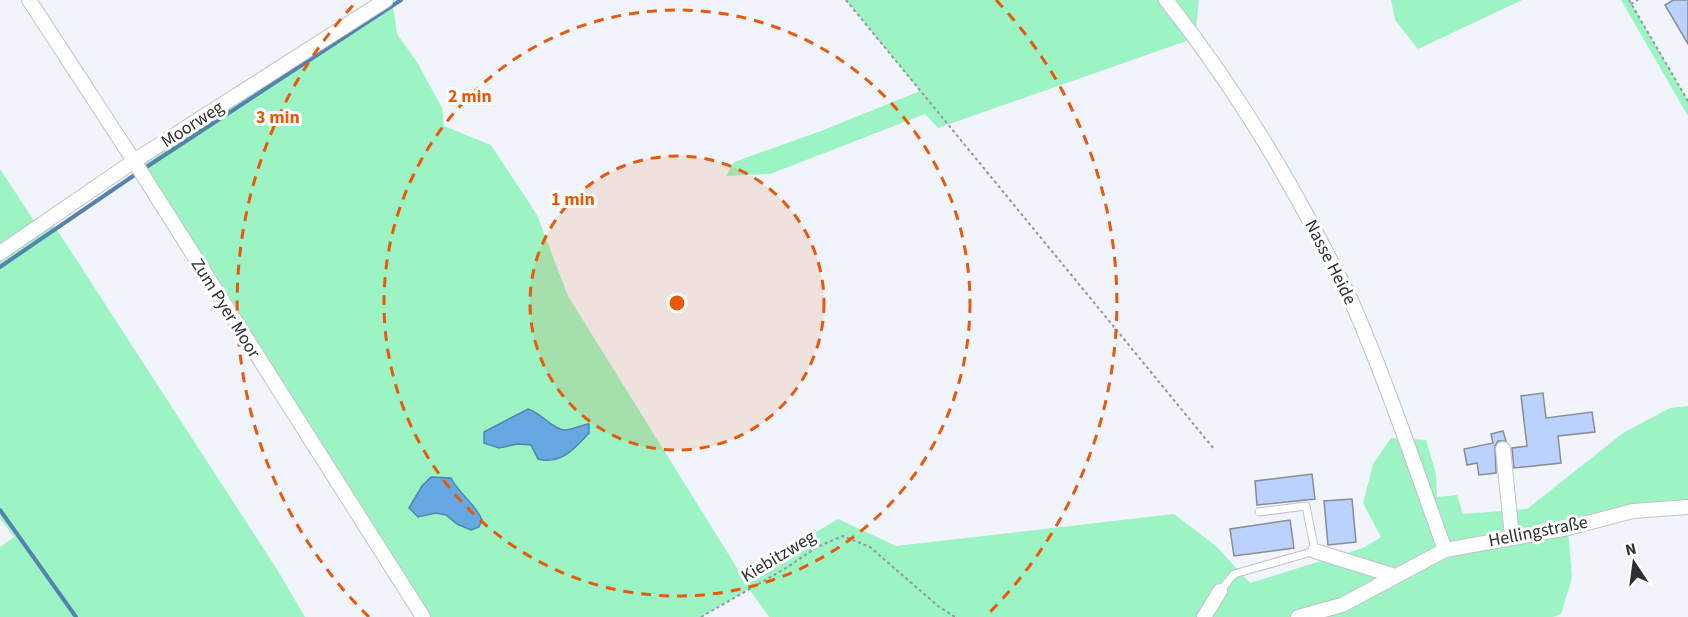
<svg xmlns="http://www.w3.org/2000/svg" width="1688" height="617" viewBox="0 0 1688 617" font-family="'Source Sans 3',sans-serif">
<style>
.green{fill:#9cf3c3}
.water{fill:#65a8e2;stroke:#5484ad;stroke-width:1.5}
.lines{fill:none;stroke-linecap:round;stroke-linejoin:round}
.stream{stroke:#5484ad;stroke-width:4}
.building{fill:#bbd2fe;stroke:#898c92;stroke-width:1.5}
.lane-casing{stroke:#c0c3c9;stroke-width:9}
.street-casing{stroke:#c0c3c9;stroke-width:16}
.path{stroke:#93969a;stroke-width:2;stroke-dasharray:3 3;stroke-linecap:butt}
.lane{stroke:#fff;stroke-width:7}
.street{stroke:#fff;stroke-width:14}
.ring{fill:none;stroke:#e8590c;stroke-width:3;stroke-dasharray:10 8}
.labels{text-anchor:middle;stroke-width:6;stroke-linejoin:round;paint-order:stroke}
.street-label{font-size:18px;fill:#2e2f32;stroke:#fff}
.centre{fill:#e8590c;stroke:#fff;stroke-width:3}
.ring-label{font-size:18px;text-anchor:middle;font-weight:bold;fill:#e8590c;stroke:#fff;stroke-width:6;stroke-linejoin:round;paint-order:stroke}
</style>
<rect width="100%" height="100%" fill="#f1f5fb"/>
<path class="green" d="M392,0L397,34L417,62L442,108L444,126L491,145L537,215L568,296L742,576L838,519L896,546L1174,514L1216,546L1250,583L1363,548L1381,537L1363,503L1373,464L1391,438L1426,440L1436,474L1437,497L1457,495L1463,514L1527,509L1623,433L1670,408L1688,406V507L1568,528L1572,578L1561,614L1553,617H769L749,589L701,617H423L134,161Z
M846,0H1199L1195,38L938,128L925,114L770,174L726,176L734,162L821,131L920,91Z
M1391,0H1522L1418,49L1395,20Z
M1621,0H1629L1688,101V116Z
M0,169L38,227L50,219L278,571L305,617H0V547L14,537L0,518Z"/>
<path class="water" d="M528,409C541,413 554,430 565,430C572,430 581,425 589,424V433C574,449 561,465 538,459L531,445L518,444L499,448L484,443V432Z
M431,477L451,478C459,494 475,503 482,520L479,527L471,530L457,524L446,515L436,513L418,517L409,508L422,486Z"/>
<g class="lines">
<path class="stream" d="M148,166L401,0
M0,267L133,176
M0,510L76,617"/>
</g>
<path class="building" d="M1673,0H1688V44L1665,5Z
M1543,393L1546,418L1592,412L1595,432L1558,436L1561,463L1514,468L1512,448L1527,446L1521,396Z
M1503,431L1506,441H1498L1495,446L1496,473L1479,475L1477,463L1467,465L1464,449L1493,443L1491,434Z
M1312,474L1315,499L1257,505L1255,481Z
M1352,499L1356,542L1328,545L1324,501Z
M1290,520L1294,548L1234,556L1230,529Z"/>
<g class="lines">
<defs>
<path id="lane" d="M1220,591L1234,574L1315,551L1306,506L1259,512"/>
<path id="street" d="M29,0L134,161L423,617
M1166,0C1226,76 1278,159 1323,246C1333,266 1345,286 1354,307C1388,386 1416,469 1445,550
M0,253L134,161L386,0
M1503,449L1512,536
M1315,551L1395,576
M1204,617L1220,591
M1298,617L1342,605L1445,550L1568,528L1633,511L1688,507"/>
</defs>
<use href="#lane" class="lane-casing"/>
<use href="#street" class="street-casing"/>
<path class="path" d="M846,0L1214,449
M1629,0L1688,101
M1631,4L1638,0
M701,617L786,568L817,547L843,536L870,547L938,606L955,617"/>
<use href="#lane" class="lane"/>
<use href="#street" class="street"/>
</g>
<circle cx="677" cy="303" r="147" fill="#e8590c" fill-opacity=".12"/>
<g class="ring">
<circle cx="677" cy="303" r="147"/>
<circle cx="677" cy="303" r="293"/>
<path d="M369 617A440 440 0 0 1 358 0M996 0A440 440 0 0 1 985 617"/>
</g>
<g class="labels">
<g class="street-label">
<text transform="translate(192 124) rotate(-33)" y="6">Moorweg</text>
<text transform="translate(1331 262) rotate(63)" y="6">Nasse Heide</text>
<text transform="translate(226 308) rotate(58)" y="6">Zum Pyer Moor</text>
<text transform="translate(1538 531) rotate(-11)" y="6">Hellingstraße</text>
<text transform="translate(778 556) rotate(-31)" y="6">Kiebitzweg</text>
</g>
</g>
<circle cx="677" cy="303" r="9" class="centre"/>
<g class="ring-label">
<text x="470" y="102">2 min</text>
<text x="278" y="123">3 min</text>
<text x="573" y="205">1 min</text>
</g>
<g transform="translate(1634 563) rotate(347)" stroke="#ffffff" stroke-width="4.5" paint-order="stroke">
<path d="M0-4.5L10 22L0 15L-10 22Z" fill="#2e2f32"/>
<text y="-9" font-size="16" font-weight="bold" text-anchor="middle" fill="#2e2f32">N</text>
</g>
</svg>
